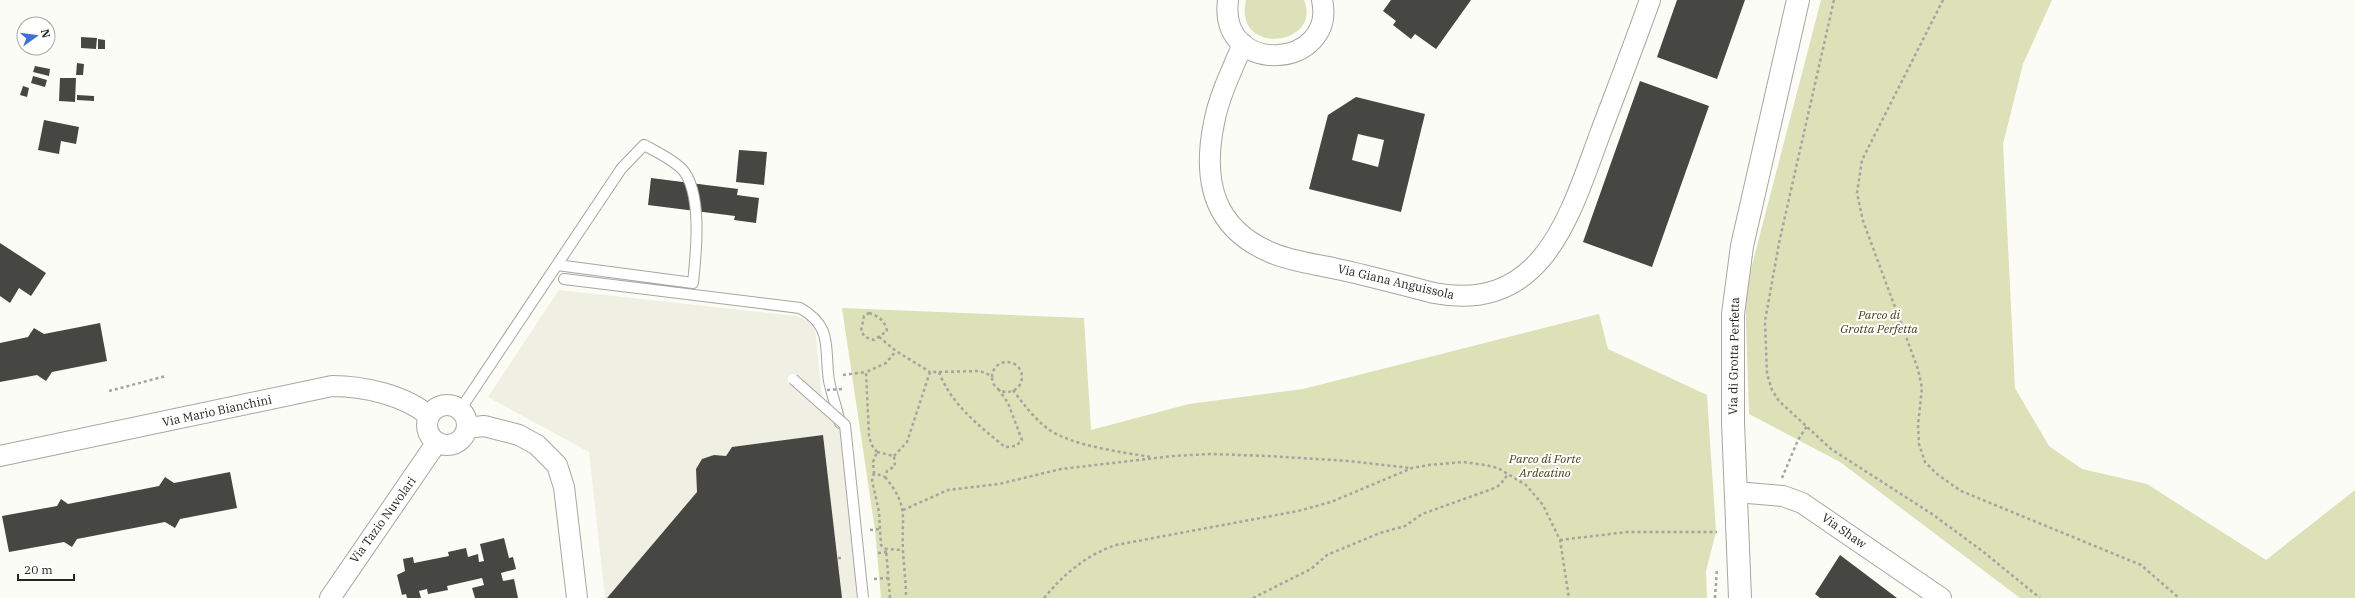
<svg xmlns="http://www.w3.org/2000/svg" width="2355" height="598" viewBox="0 0 2355 598" font-family="'IBM Plex Serif',serif">
<style>
.built{fill:#eff0e3}
.green{fill:#dce1b8}
.building{fill:#464742;fill-rule:evenodd}
.lines{fill:none;stroke-linecap:round;stroke-linejoin:round}
.lane-casing{stroke:#a6a7a1;stroke-width:12}
.street-casing{stroke:#a6a7a1;stroke-width:22}
.secondary-casing{stroke:#a6a7a1;stroke-width:24}
.path{stroke:#a4a5a0;stroke-width:2.5;stroke-dasharray:3 3;stroke-linecap:butt}
.lane{stroke:#fff;stroke-width:10}
.street{stroke:#fff;stroke-width:20}
.secondary{stroke:#fff;stroke-width:22}
.lane-bridge-casing{stroke:#a6a7a1;stroke-width:12;stroke-linecap:butt}
.path-bridge{stroke:#a4a5a0;stroke-width:2.5;stroke-dasharray:3 3;stroke-linecap:butt}
.lane-bridge{stroke:#fff;stroke-width:10}
.labels{text-anchor:middle;stroke-width:4;stroke-linejoin:round;paint-order:stroke}
.street-label{font-size:12px;fill:#252523;stroke:#fffffe}
.park-label{font-size:12px;font-style:italic;fill:#3e4116;stroke:#fffffe}
</style>
<rect width="100%" height="100%" fill="#fbfcf5"/>
<path class="built" d="M559,290L797,316L809,322L815,329L816,338L822,400L850,422L868,598H605L589,452L488,397Z"/>
<path class="green" d="M1246,0H1304C1323,46 1233,57 1246,0Z
M1821,0H2052L2023,64L2003,144L2015,388L2049,446L2082,469L2147,484L2266,560L2355,490V598H2020L1840,462L1749,414L1745,292Z
M842,308L1084,318L1091,430L1189,404L1303,389L1599,314L1608,349L1707,395L1716,532L1706,571L1707,598H881L875,530Z"/>
<path class="building" d="M1391,0H1471L1436,49L1415,34L1411,39L1393,25L1396,21L1383,11Z
M1677,0H1745L1717,79L1657,57Z
M81,37L97,38L96,49L81,48Z
M98,39L105,40V49H98Z
M77,63L84,64L83,75H76Z
M35,66L50,69L49,76L33,72Z
M33,76L47,80L45,87L31,83Z
M60,78H76L75,102L59,101Z
M1640,81L1709,106L1652,267L1583,242Z
M23,86L29,88L27,97L20,95Z
M77,95L94,96V101L77,100Z
M1356,97L1425,114L1401,212L1309,189L1328,115ZM1358,134L1384,140L1378,167L1352,160Z
M44,120L79,127L76,144L61,141L59,154L38,150Z
M739,150L767,152L764,185L736,182Z
M651,178L738,189L737,195L759,198L756,223L734,220L735,216L648,205Z
M0,243L46,273L31,296L19,288L10,303L0,296Z
M100,323L107,361L52,372L46,381L37,375L0,382V343L28,337L34,328L44,334Z
M823,435L842,598H607L697,492L696,469L702,459L714,455L726,456L732,447Z
M230,472L237,508L180,519L175,528L165,522L77,539L72,547L64,542L9,552L2,516L57,506L61,499L68,504L159,486L165,477L174,483Z
M504,538L509,558L513,557L516,569L501,573L503,581L514,579L518,598H475L472,588L484,585L482,578L447,586L448,590L428,594L427,589L419,591L421,598H407L406,594L402,595L397,575L405,571L403,559L413,557L414,563L449,556L448,552L466,548L468,557L478,554L479,562L484,561L480,544Z
M1840,555L1897,598H1820L1815,594Z"/>
<g class="lines">
<defs>
<path id="lane" d="M564,279L800,308C834,327 824,349 829,381C832,395 837,409 840,423
M460,410L621,169L644,145C657,152 672,159 682,169C703,192 696,254 693,283L557,265"/>
<path id="street" d="M1228,0C1218,78 1337,69 1322,0
M1243,44C1232,70 1219,96 1214,123C1202,182 1214,229 1272,253C1293,262 1316,264 1337,269C1370,276 1402,285 1434,293C1543,314 1570,215 1600,134C1617,89 1634,45 1650,0
M427 425a20 20 0 1 1 40 0a20 20 0 1 1-40 0Z
M467,428L484,426L519,435L537,445L557,465L564,487L577,598
M0,456L332,386C363,386 405,395 429,416
M1736,492L1783,496L1802,503L1941,598
M330,598L437,442"/>
<path id="secondary" d="M1740,598L1733,422V314L1742,246L1798,0"/>
</defs>
<use href="#lane" class="lane-casing"/>
<use href="#street" class="street-casing"/>
<use href="#secondary" class="secondary-casing"/>
<path class="path" d="M1834,0L1779,243L1765,321L1767,374L1772,390L1779,401L1831,449L1932,514L1981,550L2040,598
M1943,0L1862,160L1857,193L1863,221L1918,369L1922,388L1918,425L1919,444L1925,462L1937,474L1961,491L2141,565L2179,598
M869,313C879,316 885,321 887,331L874,340L865,337L861,331L864,316Z
M879,337L896,351L930,372
M992 377a15 15 0 1 1 30 0a15 15 0 1 1-30 0Z
M939,372L980,371L992,376
M843,375L866,372
M1013,390C1024,405 1034,418 1048,429C1072,446 1122,452 1151,457
M109,391L166,376
M877,452L871,444L869,435L866,372L886,363L896,351
M877,452L894,456L895,466L887,471L885,477L874,473L873,462Z
M894,456L907,442L930,372H939C951,404 978,425 1005,447L1016,446L1022,440L1008,403L999,390
M874,473L872,480L879,512L881,545L886,549
M885,477C910,507 901,517 903,552C904,567 906,582 906,598
M1782,478L1798,440L1807,426
M903,510L948,490L999,484L1061,469L1173,456L1211,454L1268,456L1349,461L1410,468
M870,530L880,529
M1560,540L1627,532H1717
M878,553L887,552
M838,558H841
M874,579L888,578
M890,598L886,549L903,550
M1044,598C1064,574 1086,555 1116,545L1298,511L1331,502L1412,468L1429,465L1463,462L1485,465L1498,468L1526,485L1543,505L1560,540L1569,598
M1253,598L1311,569L1327,555L1380,533L1405,526L1422,514L1492,489L1500,485L1508,474
M1715,598L1717,569"/>
<use href="#lane" class="lane"/>
<use href="#street" class="street"/>
<use href="#secondary" class="secondary"/>
<defs>
<path id="lane-bridge" d="M793,379L845,425L863,598"/>
</defs>
<use href="#lane-bridge" class="lane-bridge-casing"/>
<path class="path-bridge" d="M827,390L842,389"/>
<use href="#lane-bridge" class="lane-bridge"/>
</g>
<g class="labels">
<g class="street-label">
<text transform="translate(1396 282) rotate(13)" y="4">Via Giana Anguissola</text>
<text transform="translate(1734 356) rotate(-89)" y="4">Via di Grotta Perfetta</text>
<text transform="translate(217 411) rotate(-12)" y="4">Via Mario Bianchini</text>
<text transform="translate(383 520) rotate(-54)" y="4">Via Tazio Nuvolari</text>
<text transform="translate(1844 531) rotate(35)" y="4">Via Shaw</text>
</g>
<g class="park-label">
<text x="1879" y="319">Parco di<tspan x="1879" dy="14">Grotta Perfetta</tspan></text>
<text x="1545" y="463">Parco di Forte<tspan x="1545" dy="14">Ardeatino</tspan></text>
</g>
</g>
<g transform="translate(36 36) rotate(76)"><circle r="19" fill="#fffffe" stroke="#a8a8a6"/>
<path d="M0-3L7 15L0 10L-7 15Z" fill="#3b70df"/>
<text y="-6" font-size="11" font-weight="bold" text-anchor="middle" fill="#252523">N</text>
</g>
<path d="M18 574v6h56v-6" fill="none" stroke="#252523" stroke-width="2"/>
<text x="24" y="574" font-size="12" fill="#252523" stroke="#fffffe" stroke-width="3" paint-order="stroke">20 m</text>
</svg>
